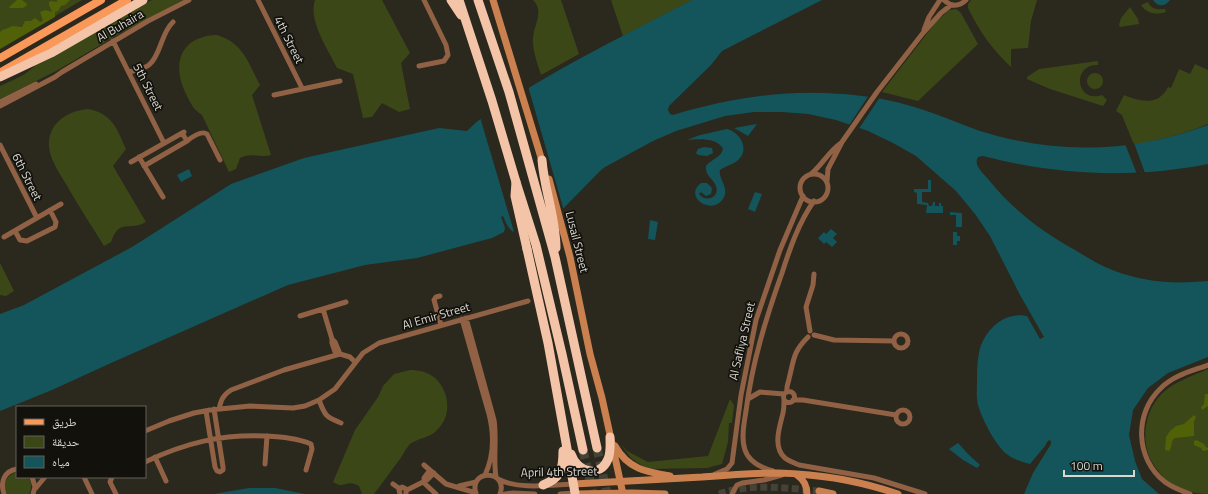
<svg xmlns="http://www.w3.org/2000/svg" width="1208" height="494" viewBox="0 0 1208 494" font-family="'Titillium Web','Noto Naskh Arabic',sans-serif">
<style>
.green{fill:#3c4718}
.forest{fill:#516108}
.water{fill:#13555b}
.pier{fill:#2b281d}
.lines{fill:none;stroke-linecap:round;stroke-linejoin:round}
.secondary-tunnel{stroke:#454238;stroke-width:7;stroke-dasharray:7 3.5;stroke-linecap:butt}
.highway-tunnel{stroke:#454238;stroke-width:9;stroke-dasharray:9 4.5;stroke-linecap:butt}
.street{stroke:#906144;stroke-width:5}
.secondary{stroke:#cb8050;stroke-width:7}
.primary{stroke:#f99858;stroke-width:8}
.highway{stroke:#f4c4a8;stroke-width:9}
.highway-bridge{stroke:#f4c4a8;stroke-width:9}
.labels{text-anchor:middle;stroke-width:3.5;stroke-linejoin:round;paint-order:stroke}
.street-label{font-size:12px;fill:#d9d7d0;stroke:#12110c}
</style>
<rect width="100%" height="100%" fill="#2b281d"/>
<path class="green" d="M0,0H82L0,49Z
M152,0H183L119,34L56,71L0,99V86C15,79 26,76 37,63L118,16Z
M315,0H382L410,53L401,63L410,109L399,112L382,103L372,117L363,118L353,74L337,68C328,49 308,21 315,0Z
M533,0H561L579,54L541,75C538,65 534,55 533,44C531,27 546,13 533,0Z
M611,0H693L623,36Z
M971,0H1037L1031,21L1028,48L1011,49V67C991,48 980,32 968,8V4Z
M1148,2C1151,9 1157,10 1165,9L1166,12C1156,15 1147,14 1141,5Z
M1130,7L1138,19L1139,24L1120,27L1119,25L1121,18Z
M956,9L960,12L962,15L978,44L918,101L882,92L935,23L949,10Z
M217,35C243,43 248,62 260,85L252,95L271,155C261,158 251,152 240,158L236,169L229,172L202,115C194,110 191,104 187,96C171,66 179,36 217,35Z
M1098,61V65C1071,64 1076,104 1102,95L1107,100L1103,106L1050,89L1027,79V77L1039,69Z
M1195,64L1208,70V124C1185,134 1159,140 1134,145L1122,115L1116,111L1124,95C1140,102 1159,106 1168,87L1171,88L1179,69L1190,74Z
M1087 81a8 8 0 1 1 16 0a8 8 0 1 1-16 0Z
M88,109C113,114 117,129 126,149L113,166L146,222C129,232 120,217 111,242L104,246C93,228 81,210 70,191C64,180 55,168 51,156C42,129 63,111 88,109Z
M0,263L14,291L6,296L0,295Z
M1208,369V494C1195,494 1178,490 1167,482C1164,479 1162,475 1159,472C1157,469 1154,466 1152,462C1141,443 1144,415 1158,398C1170,383 1190,377 1208,369Z
M410,370C419,370 428,372 435,378C450,392 452,416 437,430C430,438 418,438 410,444C406,448 403,455 400,459C391,471 383,482 374,494H362L359,486C348,480 346,486 339,485C337,484 335,483 333,482L355,430L378,397L383,386L394,374Z
M730,399L734,405L732,423H729L728,442L722,464L707,468L647,469L631,458L619,442L627,451L648,462L708,456Z
M17,472V477H28C32,483 32,488 29,494H7C2,484 6,475 17,472Z"/>
<path class="forest" d="M17,0H22L27,4L26,6L23,8H10L9,7Z
M57,0H70L65,5L61,6L58,11L55,12V17L0,49V32C4,28 8,29 12,26L22,27L25,21H31L35,18L40,22L43,21L40,12L45,10L52,12L49,5V2L51,1L57,2Z
M1205,394H1208V406L1202,410L1201,407L1204,404Z
M1194,415L1196,417L1194,422V436L1175,438C1170,441 1173,447 1169,451L1165,450L1166,437L1170,431L1176,426L1184,424Z
M1196,440L1204,444L1206,447L1208,448V450L1203,451L1201,448L1194,445V441Z"/>
<path class="water" d="M692,0H822L722,51L711,65L669,106L668,110L670,114L673,115C743,94 810,86 882,99C904,103 925,110 946,118C957,122 968,127 980,131C1057,155 1132,153 1208,125V164C1133,179 1056,175 983,156L978,157C973,165 983,173 988,179C1013,210 1041,231 1075,250C1088,258 1101,266 1115,271C1148,283 1174,284 1208,281V357L1168,373L1148,388L1133,410L1129,435L1135,461L1142,479L1159,494H1024L1033,473L1051,444V441L1049,440L1047,442L1045,446L1030,464C1022,462 1015,460 1008,455C996,447 982,419 978,405C976,397 977,389 977,381C977,372 977,362 979,353C983,332 1003,311 1027,316L1040,339L1044,337L1020,295L990,236L975,214L956,191L916,156L893,143L868,131L836,120L808,114L782,112H754L725,116L676,131L653,141L605,167L600,171L554,218L520,234C509,232 507,225 503,216L501,217L505,228L504,232L492,238L417,258L365,265L288,285L111,363L52,390L0,411V314L24,305L132,247L231,184L304,158L439,128L467,131C481,116 500,106 517,95C573,60 633,31 692,0Z
M1153,0H1170C1165,7 1158,7 1153,0Z
M757,124L748,136L734,128Z
M727,129C740,132 751,150 737,161C732,165 725,166 720,170C718,179 729,187 724,197C714,217 682,198 701,183H707L712,188L711,194L706,196L701,192L699,194C705,203 720,198 716,186C713,178 705,176 706,166C711,159 721,158 723,149C718,137 697,139 687,140L700,135Z
M704,147L712,148L713,153L707,156L698,155L696,153L698,149Z
M189,169L192,176L181,182L177,175Z
M928,180H931V192H922V202L928,203L929,206H932L933,202H935V206H939V203H941V206H943V213H926L927,205L917,204V193L914,192V189H928Z
M755,192L762,194L755,212L748,209Z
M950,212L962,213V227H956V215H950Z
M650,220L658,222L655,240L648,239Z
M831,229L837,234L833,238L837,242L832,247L826,242L824,244L818,238L824,232L826,234Z
M953,232H957V236H960V241H957V245H953Z
M958,443L968,454L980,465L977,468L963,460L949,449Z
M249,488H275L305,494H214Z"/>
<path class="pier" d="M528,86L564,211L555,220L527,235L520,236L515,235L480,117Z
M869,95L880,97L858,130L848,127Z
M1134,143L1145,173L1137,174L1125,144Z"/>
<g class="lines">
<path class="secondary-tunnel" d="M719,494C750,483 786,488 819,491"/>
<path class="highway-tunnel" d="M597,448L607,494
M583,450L593,494"/>
<path class="street" d="M258,0L302,88
M944,0C951,7 959,7 966,0
M924,30L929,17L940,0
M113,41L164,143
M419,66L444,61L448,55L446,45L424,0
M129,72C136,70 145,69 150,64C161,54 161,33 173,22
M274,95L340,81
M0,102L36,84
M0,106L55,77L62,72L148,21L189,0
M182,133L187,141C192,137 201,130 207,134L220,160
M0,145L37,218
M139,157L163,197
M131,162L184,132
M144,166L187,141
M811,174C822,165 829,151 841,143
M800 188a14 14 0 1 1 28 0a14 14 0 1 1-28 0Z
M827,181L828,169L842,142L877,92L923,33L941,13L951,5
M15,231L20,240L27,241L55,227L56,222L50,210
M4,237L61,204
M440,296L436,297L434,300L441,325
M323,309L332,339V343L336,355
M300,316L346,302
M466,318L494,420C497,439 493,458 496,477
M462,319L489,414C494,434 494,456 485,475
M810,331L806,307L813,285L814,274
M894 341a7 7 0 1 1 14 0a7 7 0 1 1-14 0Z
M814,335L834,340L894,341
M332,339L335,342L340,354
M783.5 397a5.5 5.5 0 1 1 11 0a5.5 5.5 0 1 1-11 0Z
M787,392C786,387 788,384 789,379C794,359 793,352 808,337
M748,399L760,392L784,394
M319,400C325,416 326,417 341,423
M784,400C784,404 784,409 783,413C780,426 772,447 785,458C789,461 794,463 799,465L874,478L925,494
M793,400H803L896,415
M219,409C221,400 223,395 231,390L284,370L340,354L350,357L355,362
M896 417a7 7 0 1 1 14 0a7 7 0 1 1-14 0Z
M206,411L215,467L217,471L220,472L223,470V467L214,409
M145,431L169,421L194,413L210,410L250,406L293,408L305,406L319,400L335,389L363,353L379,343L528,301
M155,457L166,481
M145,462C185,443 221,434 266,436C281,437 297,438 311,444L312,449L306,470
M265,464L267,436
M424,465L446,484L476,493
M773,471C762,468 749,462 745,450C741,439 744,423 746,411C752,363 766,318 782,273C790,248 799,222 814,201
M715,474L727,469L732,463L741,395L756,320L780,250L803,196
M32,477L35,487L33,494
M84,477L92,494
M112,477L110,482L116,494
M498,479C518,490 551,485 574,484
M424,481V478L430,470
M423,482L436,494
M393,484L400,489
M459,486L476,482
M35,489L45,477
M407,490L427,480L434,473
M4,494C0,482 4,471 17,469
M400,494L399,490L402,487L406,489V494
M476,494C468,468 509,470 500,494
M505,494L513,493L535,494
M560,494L575,493
M732,494L737,485L742,483L764,480L782,475
M1190,494C1182,491 1173,488 1165,482C1135,459 1134,413 1161,388C1174,375 1192,371 1208,365"/>
<path class="secondary" d="M493,0L543,164
M549,179L570,257L590,354L602,398L623,494
M615,446C628,469 646,472 670,476
M797,475C804,480 807,485 807,494
M574,484C617,482 659,479 702,477C727,475 753,473 778,473C818,474 860,481 898,494
M819,491L833,494
M575,494L632,493L665,494"/>
<path class="primary" d="M0,58L101,0
M1,72L127,0"/>
<path class="highway" d="M451,0L461,15
M459,0L492,101L516,182L536,245L562,354L583,450
M478,0L509,92L555,257L597,448
M0,77L51,53L143,0
M542,160C544,189 556,218 556,248
M527,249L548,343L575,493
M571,454C577,472 600,479 608,459C611,452 610,444 610,437
M543,485C561,478 563,469 563,451"/>
<path class="highway-bridge" d="M516,182L515,196L527,249"/>
</g>
<g class="labels">
<g class="street-label">
<text transform="translate(120 26) rotate(-30)" y="4">Al Buhaira</text>
<text transform="translate(289 40) rotate(63)" y="4">4th Street</text>
<text transform="translate(148 87) rotate(63)" y="4">5th Street</text>
<text transform="translate(27 177) rotate(63)" y="4">6th Street</text>
<text transform="translate(577 242) rotate(76)" y="4">Lusail Street</text>
<text transform="translate(436 316) rotate(-16)" y="4">Al Emir Street</text>
<text transform="translate(742 341) rotate(-77)" y="4">Al Safliya Street</text>
<text transform="translate(559 472) rotate(-1)" y="4">April 4th Street</text>
</g>
</g>
<rect x="16" y="406" width="130" height="72" fill="#12110c" stroke="#62605a"/>
<rect x="24" y="419" width="20" height="6" fill="#f99858" stroke="#62605a"/>
<text x="52" y="426" font-size="12" fill="#d9d7d0">طريق</text>
<rect x="24" y="436" width="20" height="12" fill="#3c4718" stroke="#62605a"/>
<text x="52" y="446" font-size="12" fill="#d9d7d0">حديقة</text>
<rect x="24" y="456" width="20" height="12" fill="#13555b" stroke="#62605a"/>
<text x="52" y="466" font-size="12" fill="#d9d7d0">مياه</text>
<path d="M1064 470v6h70v-6" fill="none" stroke="#d9d7d0" stroke-width="2"/>
<text x="1070" y="470" font-size="12" fill="#d9d7d0" stroke="#12110c" stroke-width="3" paint-order="stroke">100 m</text>
</svg>
